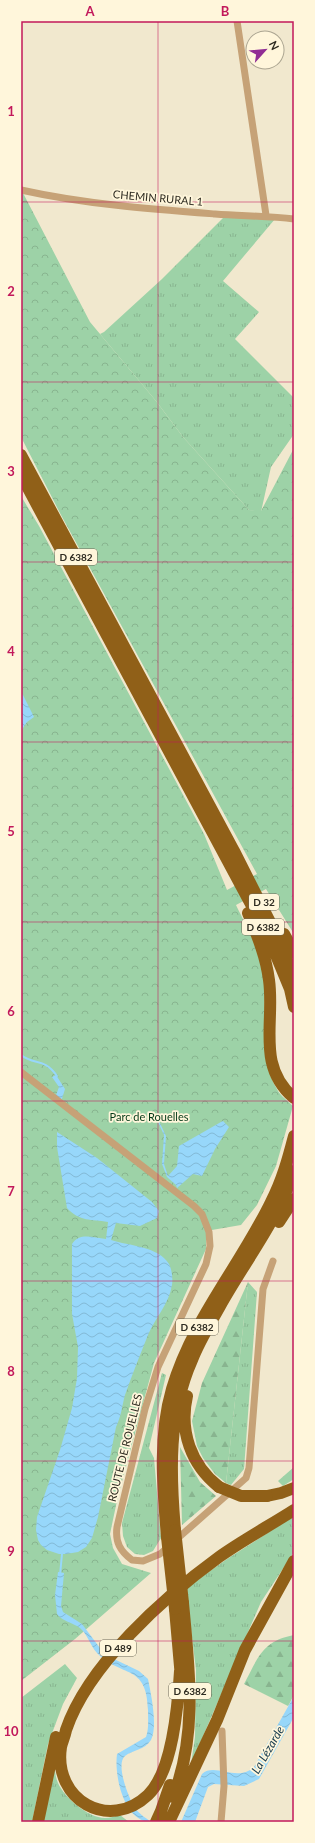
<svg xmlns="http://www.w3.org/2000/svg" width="315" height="1843" viewBox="0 0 315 1843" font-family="Lato,sans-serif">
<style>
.grass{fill:url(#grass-tufts)}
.forest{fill:url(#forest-firs)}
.park{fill:url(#park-crowns)}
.water{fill:url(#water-waves)}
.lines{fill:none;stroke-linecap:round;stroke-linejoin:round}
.stream{stroke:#97d7fa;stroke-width:2}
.minor{stroke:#c6a277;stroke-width:7}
.trunk{stroke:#906018;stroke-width:12}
.trunk-bridge{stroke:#906018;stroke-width:12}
.grid{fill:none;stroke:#c2185b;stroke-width:1;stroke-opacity:0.55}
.labels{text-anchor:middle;stroke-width:3.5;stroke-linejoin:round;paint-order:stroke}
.shield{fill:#fff6db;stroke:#6d6859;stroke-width:1}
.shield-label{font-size:10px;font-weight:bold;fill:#2e2b21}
.street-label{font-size:11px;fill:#2e2b21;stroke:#fff6db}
.park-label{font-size:11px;fill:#053a18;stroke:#fff6db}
.water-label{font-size:12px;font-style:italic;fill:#1c4053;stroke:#fff6db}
.neatline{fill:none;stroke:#c2185b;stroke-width:1.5}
.grid-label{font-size:13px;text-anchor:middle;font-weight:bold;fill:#c2185b}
</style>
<defs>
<pattern id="grass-tufts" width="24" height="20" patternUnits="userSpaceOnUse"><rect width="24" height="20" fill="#9dd2a7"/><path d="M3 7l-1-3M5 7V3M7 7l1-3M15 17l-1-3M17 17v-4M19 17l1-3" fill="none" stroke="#88b48f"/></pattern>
<pattern id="forest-firs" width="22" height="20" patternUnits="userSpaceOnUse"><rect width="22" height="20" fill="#9dd2a7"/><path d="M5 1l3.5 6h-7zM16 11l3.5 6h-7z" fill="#88b48f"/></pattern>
<pattern id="park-crowns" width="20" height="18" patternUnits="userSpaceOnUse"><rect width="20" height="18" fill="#9dd2a7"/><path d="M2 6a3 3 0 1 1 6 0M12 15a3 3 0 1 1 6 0" fill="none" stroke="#88b48f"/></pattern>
<pattern id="water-waves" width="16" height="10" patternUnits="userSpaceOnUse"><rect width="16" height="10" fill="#97d7fa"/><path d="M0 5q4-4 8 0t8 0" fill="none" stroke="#82b9d6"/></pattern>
</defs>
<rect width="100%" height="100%" fill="#f1e8ce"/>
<path class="grass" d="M224,217L275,219L223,281L259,312L235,339L294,398V434L271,467L261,512L249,510L183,437L156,401L100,334L104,332L162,279Z
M248,1282L257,1292L244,1469L231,1485L226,1483Z
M162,1373L166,1375L149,1448L154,1458L161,1538L153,1551L144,1555L135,1554L127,1547L123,1536L122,1523Z
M294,1516V1552L261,1602L191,1764L195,1737L196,1670L186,1588L227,1559Z
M65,1664L77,1678L63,1704L48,1744L32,1822H21V1698Z
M55,1755C55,1764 54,1774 58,1783C64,1797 88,1818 105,1818C110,1818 115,1816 120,1815L129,1822H41Z"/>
<path class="forest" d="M248,1282L226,1483L215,1474L203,1458L197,1446L192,1421L202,1383Z
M180,1447L200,1482L216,1496L182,1525Z
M294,1467V1479L283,1486L278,1481Z
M294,1635V1695L288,1706L244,1684C258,1658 262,1641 294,1635Z"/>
<path class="park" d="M21,193H23L90,322L156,401L183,437L249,510L261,511L294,448V934L266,889L236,905C245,924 260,949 263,970C269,1010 255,1054 278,1091C281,1096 288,1101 293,1106L276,1166L257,1205L241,1225L206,1231V1249L154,1363L118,1496L110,1534L113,1548L122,1564L151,1573L75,1639L21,1681V496L39,526L204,834L227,890L257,874L61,515L21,437Z"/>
<path class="water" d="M21,691L34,717L27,722L21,731Z
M56,1075L65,1089L61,1102L55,1098L59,1087L52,1077Z
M158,1119L166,1136L164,1164L168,1176L177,1166L179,1146L221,1122L223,1121L229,1127L215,1149L202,1176L193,1174L177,1188L176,1185L167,1177L162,1164L164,1135L157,1120Z
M57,1132L97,1158L152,1202L159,1211L157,1218L140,1226L116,1223L111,1240C129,1246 158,1246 169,1264C172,1270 173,1279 172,1285C169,1304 155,1318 148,1335C140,1355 132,1375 125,1395C122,1406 121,1417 116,1427L98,1517L92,1538L86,1547L78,1552L66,1554H59L47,1550L41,1545L38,1540L36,1530L37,1517L60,1450L72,1408L77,1378L78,1347L72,1314V1244C80,1232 93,1238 106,1239L108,1222C91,1219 80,1222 67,1208L57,1147Z
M58,1572L64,1573L61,1606L63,1612L82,1624L100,1648L114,1659L139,1671L148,1679C151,1694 158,1726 151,1740C145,1750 132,1750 125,1756C115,1764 129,1799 135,1808C138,1813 146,1818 151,1822C124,1822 114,1776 117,1754L146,1737C149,1729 148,1719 148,1710C147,1663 121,1678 97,1653C90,1645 88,1635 80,1628C72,1622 63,1622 57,1614L55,1595Z
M294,1696V1717L259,1779L244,1786L214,1784L208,1787L195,1822H181L202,1774C215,1762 237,1783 254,1767Z"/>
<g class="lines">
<path class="stream" d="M21,1055C35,1066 44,1057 57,1076
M60,1575L62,1554"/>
<path class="minor" d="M237,21L266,215
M21,190C84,204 150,209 215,214C241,216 268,216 294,219
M21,1072L194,1206L202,1214L209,1232L210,1246L206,1264L158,1367L145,1409L117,1527C115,1542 120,1551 132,1560L143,1561L160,1554L246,1478L249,1468L263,1289L273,1261
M221,1822L224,1786L222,1731"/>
<path class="trunk" d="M21,455L234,851L278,938L294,977
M21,475L268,936L290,989L294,1007
M248,913C257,935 266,956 269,980C275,1022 256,1066 294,1098
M284,934L294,952
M279,1222L294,1199
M187,1396C179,1431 191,1465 219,1487
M267,1496L281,1493L294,1488
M175,1530C170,1473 168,1414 192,1360C199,1342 210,1324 220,1306C245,1261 278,1220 294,1171
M167,1537C163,1488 158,1437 172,1389C192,1320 240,1266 271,1202C282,1181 288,1159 294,1136
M175,1609L181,1678
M180,1671C178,1705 173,1771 148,1795C109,1832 53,1800 61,1747C62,1742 65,1736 66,1730C88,1665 164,1597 219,1557C243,1540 269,1526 294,1510
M173,1797C198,1734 189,1668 183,1603
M38,1822L56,1737
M156,1822L161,1811L170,1785
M169,1822L217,1720L245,1650L294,1561"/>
<path class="trunk-bridge" d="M219,1487L241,1496H267
M175,1530L183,1603
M167,1537L175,1609"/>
</g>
<path class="grid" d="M158,21V1822M21,202H294M21,382H294M21,562H294M21,742H294M21,922H294M21,1101H294M21,1281H294M21,1461H294M21,1641H294"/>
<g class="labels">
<g class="shield">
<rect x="55" y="549" width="42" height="16" rx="3"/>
<rect x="249" y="894" width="30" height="16" rx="3"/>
<rect x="242" y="919" width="42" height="16" rx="3"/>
<rect x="176" y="1319" width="42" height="16" rx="3"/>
<rect x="100" y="1640" width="36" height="16" rx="3"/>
<rect x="169" y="1683" width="42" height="16" rx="3"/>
</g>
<g class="shield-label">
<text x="76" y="561">D 6382</text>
<text x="264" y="906">D 32</text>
<text x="263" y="931">D 6382</text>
<text x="197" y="1331">D 6382</text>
<text x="118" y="1652">D 489</text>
<text x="190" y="1695">D 6382</text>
</g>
<g class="street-label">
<text transform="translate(158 198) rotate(5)" y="4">CHEMIN RURAL 1</text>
<text transform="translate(125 1448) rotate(-76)" y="4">ROUTE DE ROUELLES</text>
</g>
<g class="park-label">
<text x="149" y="1121">Parc de Rouelles</text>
</g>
<g class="water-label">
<text transform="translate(268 1750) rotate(-60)" y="4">La Lézarde</text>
</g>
</g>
<rect width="315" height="1843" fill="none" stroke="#fff6db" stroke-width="44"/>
<g transform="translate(265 50) rotate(63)"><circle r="19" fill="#fff6db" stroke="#aba591"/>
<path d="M0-3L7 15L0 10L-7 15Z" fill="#902d94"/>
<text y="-6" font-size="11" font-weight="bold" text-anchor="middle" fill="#2e2b21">N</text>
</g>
<rect x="22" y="22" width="271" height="1799" class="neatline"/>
<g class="grid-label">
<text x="90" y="16">A</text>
<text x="225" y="16">B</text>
<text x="11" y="116">1</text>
<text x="11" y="296">2</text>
<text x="11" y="476">3</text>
<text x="11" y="656">4</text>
<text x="11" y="836">5</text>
<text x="11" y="1016">6</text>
<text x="11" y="1196">7</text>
<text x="11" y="1376">8</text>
<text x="11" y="1556">9</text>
<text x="11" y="1736">10</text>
</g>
</svg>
